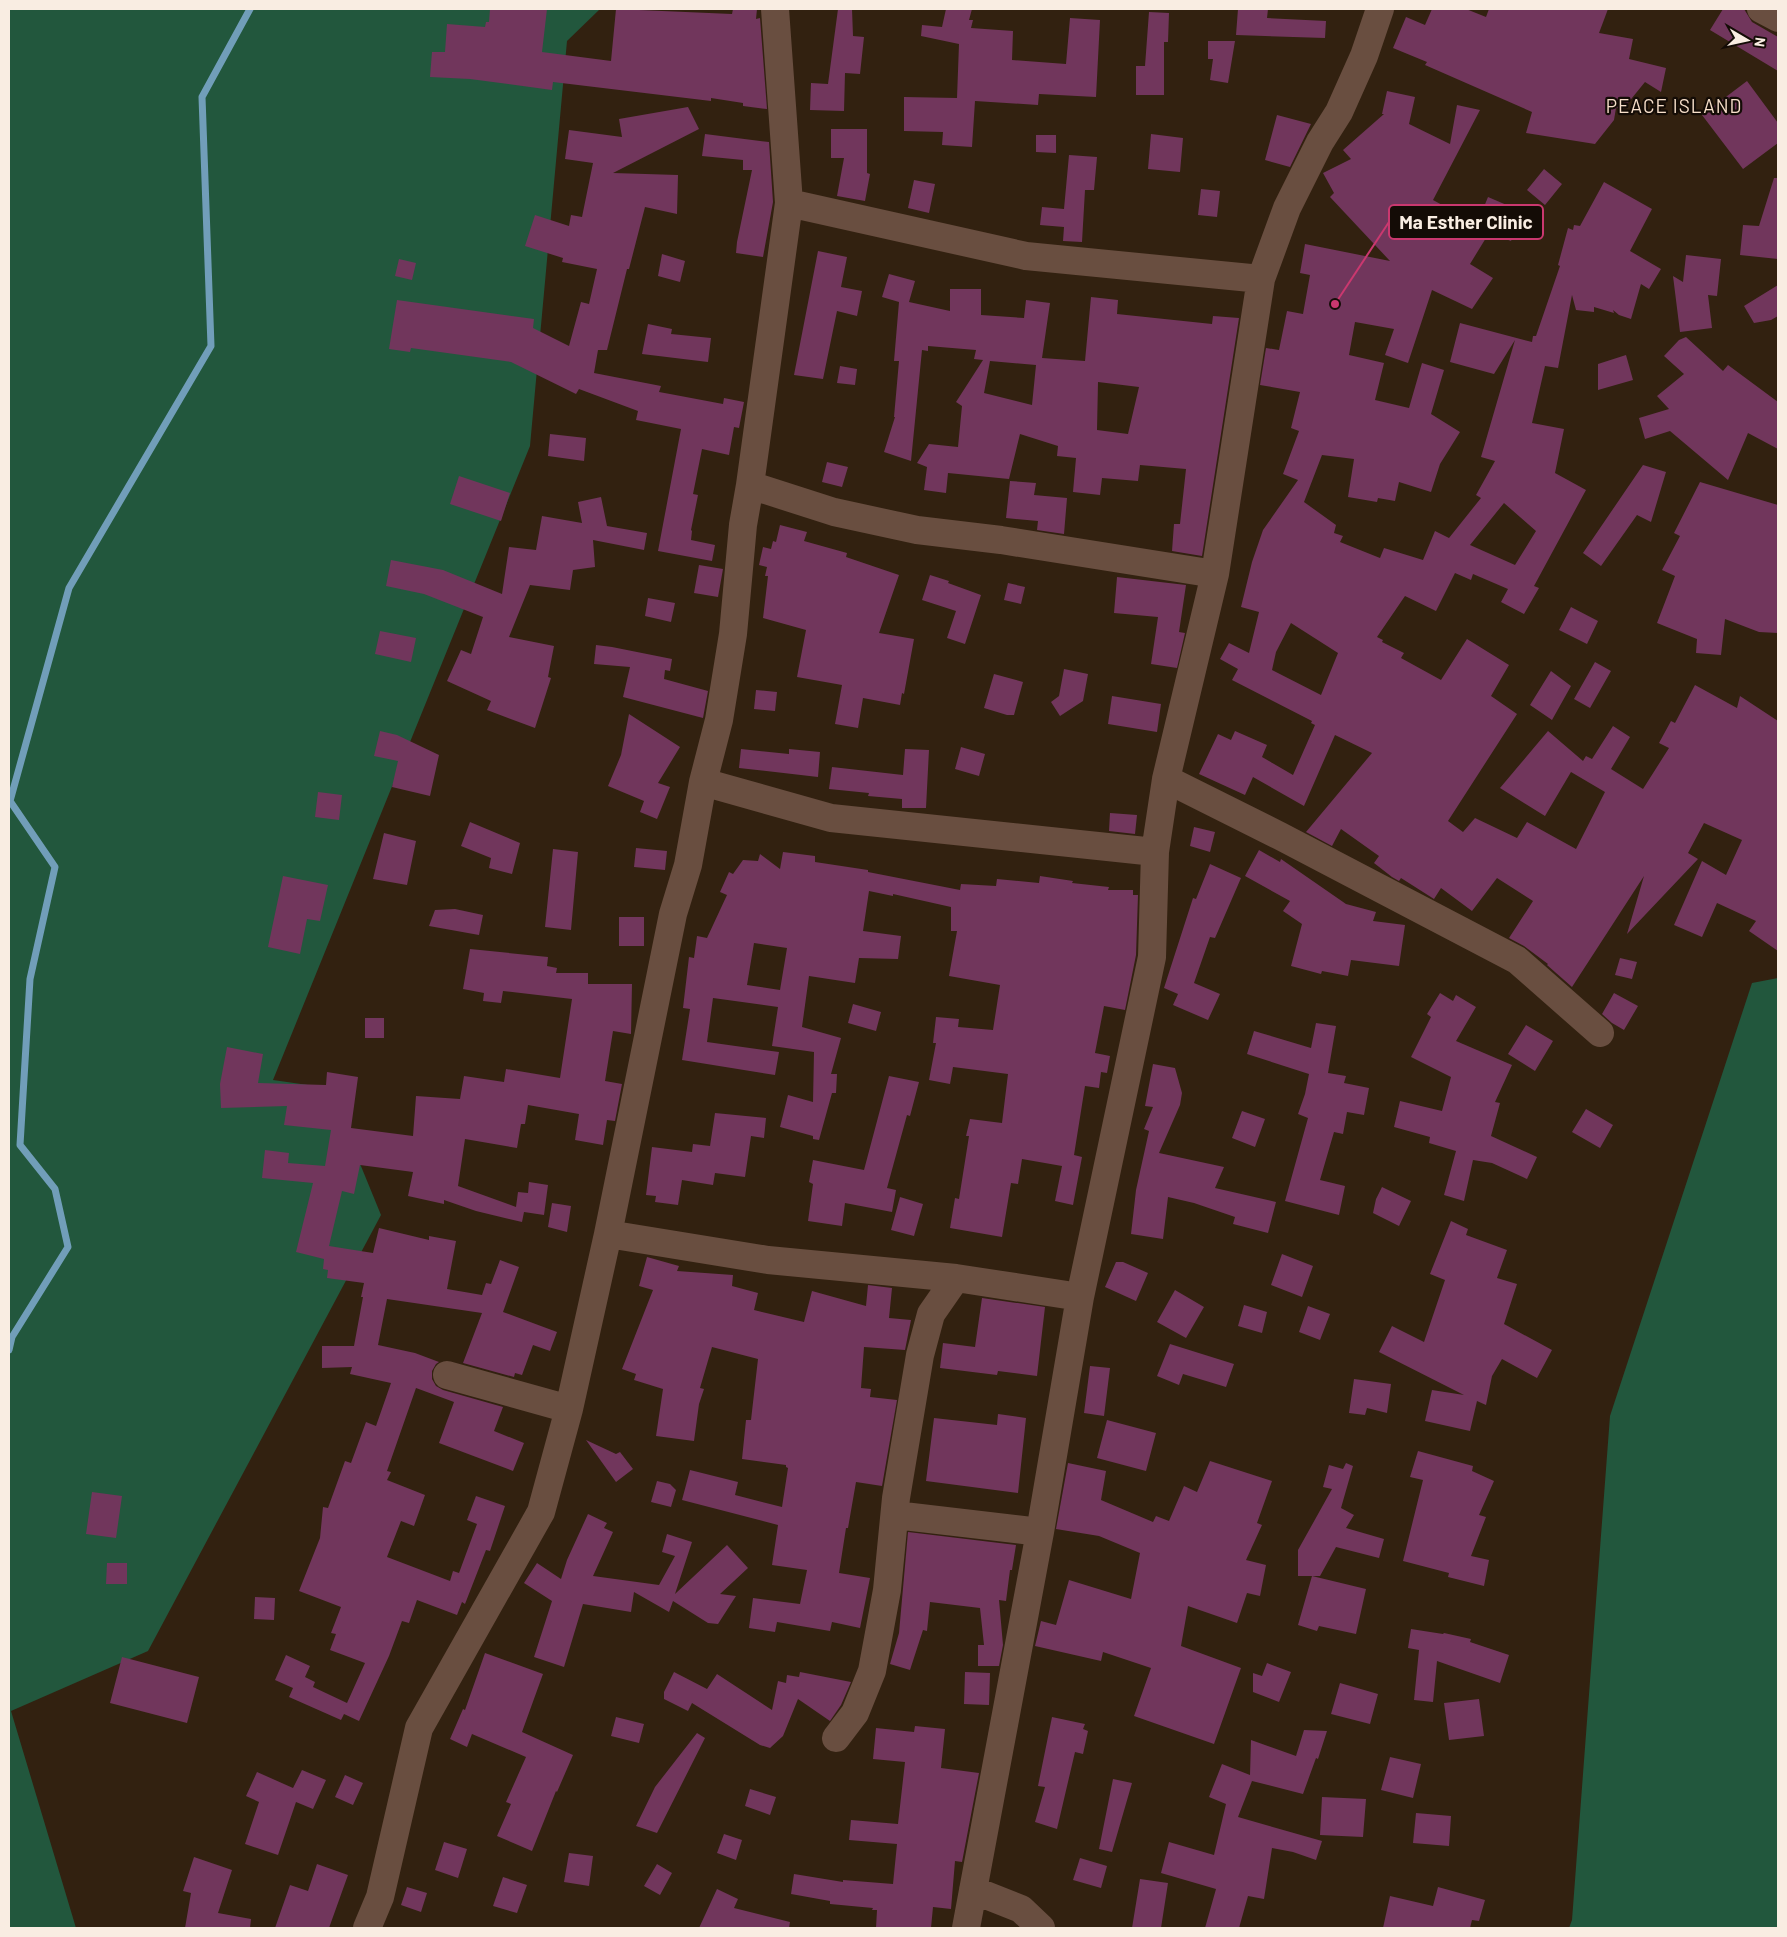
<svg xmlns="http://www.w3.org/2000/svg" width="1787" height="1937" viewBox="0 0 1787 1937" font-family="Barlow,sans-serif">
<style>
.green{fill:#22573d}
.lines{fill:none;stroke-linecap:round;stroke-linejoin:round}
.stream{stroke:#719eb9;stroke-width:7}
.building{fill:#71365c;fill-rule:evenodd}
.minor{stroke:#694e40;stroke-width:28}
.labels{text-anchor:middle;stroke-width:4.5;stroke-linejoin:round;paint-order:stroke}
.neighbourhood-label{font-size:19px;letter-spacing:1px;fill:#f7dfca;stroke:#140c06}
.leader{fill:none;stroke:#ca386f;stroke-width:2}
.callout-dot{fill:#ca386f;stroke:#140c06;stroke-width:2}
.callout{fill:#140c06;stroke:#ca386f;stroke-width:2}
.callout-label{font-size:19px;text-anchor:middle;font-weight:bold;fill:#f9ede2}
</style>
<rect width="100%" height="100%" fill="#322110"/>
<path class="green" d="M9,9H600L567,41L530,446L273,1080L329,1088L381,1215L148,1651L11,1711L76,1928H9Z
M1778,978V1928H1569L1572,1920L1610,1416L1752,983Z"/>
<g class="lines">
<path class="stream" d="M9,1350L12,1337L68,1247L55,1189L20,1145L30,979L55,867L10,801L69,588L211,346L202,97L250,9"/>
</g>
<path class="building" d="M490,9H547L542,52L611,61L616,9L732,14L733,9H757L756,19L760,18L767,109L743,106V103L711,98V101L553,82L552,90L470,79L430,77L432,52H445L447,24L485,27L486,22H489Z
M838,9H852L853,36L864,37L860,74L845,73L844,111L810,110L811,83L828,84Z
M946,9H972L969,20H973L971,28L1013,31L1012,60L1066,64L1070,18L1100,20L1096,97L1039,94L1038,105L975,101L972,147L942,145L943,132L904,131V97L957,98L959,44L921,36L922,25L942,27Z
M1238,9H1268L1267,18L1326,21L1325,38L1236,35Z
M1432,9H1466L1486,17L1489,9H1608L1599,33L1633,39L1629,59L1666,68L1661,92L1645,82L1623,109L1616,108L1614,120L1595,144L1526,133L1532,112L1425,65L1427,62L1393,48L1406,17L1425,25Z
M1723,9H1744L1752,22L1778,37V71L1710,30Z
M1149,12L1169,13L1168,42H1164V95H1136V66H1145Z
M1208,41H1235L1228,83L1210,80L1213,59H1208Z
M1747,81L1778,123V143L1743,169L1702,115Z
M1387,91L1415,97L1409,124L1450,144L1457,105L1480,110L1433,200L1477,224L1488,197L1523,212L1511,241L1489,233L1470,264L1493,278L1472,309L1432,290L1408,363L1385,355L1394,329L1355,322L1349,355L1384,363L1375,400L1409,408L1422,363L1444,370L1431,414L1460,432L1440,464L1431,492L1399,482L1395,501L1378,498L1377,502L1348,497L1354,459L1322,455L1304,502L1336,525L1334,533L1343,536L1340,542L1380,558L1384,548L1423,560L1435,531L1449,538L1481,498L1476,495L1495,461L1481,457L1515,340L1494,374L1450,362L1460,323L1532,342L1533,336H1536L1560,266L1558,265L1568,228L1573,230L1574,225L1580,226L1604,182L1652,209L1630,251L1661,269L1649,289L1641,284L1631,319L1619,315L1613,310L1614,313L1594,307V312L1576,310L1572,295L1558,368L1545,366L1532,423L1564,429L1555,473L1586,490L1534,586L1539,588L1524,614L1501,602L1508,589L1473,574L1471,580L1455,573L1436,611L1405,596L1377,637L1383,640L1382,642L1404,653L1401,658L1441,680L1467,639L1509,665L1491,696L1517,714L1448,821L1463,832L1475,818L1517,838L1527,822L1576,849L1605,792L1571,772L1545,816L1500,788L1548,731L1583,761L1586,756L1592,759L1613,726L1630,737L1611,769L1643,789L1669,748L1659,743L1671,721L1675,723L1695,685L1737,708L1740,696L1778,721V951L1749,931L1756,921L1717,903L1702,937L1674,925L1702,861L1726,875L1742,840L1704,823L1688,853L1698,859L1627,934L1644,876L1572,987L1547,965L1548,964L1524,946L1509,938L1533,901L1497,878L1472,911L1441,888L1434,899L1401,878L1399,881L1392,877L1374,863L1379,856L1341,829L1332,846L1306,832L1372,753L1335,735L1304,806L1253,777L1245,795L1199,774L1218,734L1231,740L1235,731L1267,745L1262,757L1293,775L1315,725L1311,723L1312,721L1232,680L1238,669L1220,659L1229,643L1249,653L1259,612L1241,607L1252,562L1263,530L1298,480L1283,474L1299,431L1291,428L1300,392L1260,385L1266,348L1279,350L1287,311L1303,314L1310,275L1300,273L1305,244L1390,261L1330,197L1334,193L1323,173L1351,159L1343,150L1384,114H1382ZM1504,503L1536,531L1515,565L1470,545ZM1291,623L1338,653L1321,695L1272,670L1276,652Z
M688,107L699,129L613,173L678,175L677,214L645,207L629,269H627L607,350H598L594,373L661,386L659,392L670,394L723,404L724,398L744,402L739,428L734,427L729,455L702,449L693,494L698,495L691,530L692,531L691,540L715,545L712,561L658,551L681,429L636,420L638,411L579,389L576,394L511,362L411,348L410,352L389,349L397,300L534,319L533,328L569,346L581,302L589,304L597,269L562,262L563,258L525,246L535,215L569,226L571,215L582,217L593,163L565,159L569,130L622,137L619,119Z
M1277,115L1311,124L1290,167L1265,160Z
M831,129H867V173L870,174L865,201L837,196L844,158H831Z
M705,134L769,142L773,202L763,257L736,253L737,242L752,170H743V160L702,156Z
M1151,134L1183,138L1180,172L1148,169Z
M1036,135H1056V153L1036,152Z
M1069,155L1097,157L1094,190H1085L1082,242L1063,241L1064,227L1040,225L1042,207L1064,209Z
M1544,169L1562,184L1545,205L1527,190Z
M1774,178H1778V259L1740,255L1743,225L1759,226Z
M914,180L935,184L929,213L908,208Z
M1201,189L1220,191L1217,217L1198,215Z
M818,251L847,257L841,287L862,291L857,316L837,311L823,379L794,375Z
M662,254L685,261L680,282L658,276Z
M1686,255L1721,259L1717,296L1708,295L1712,328L1680,332L1673,276L1683,282Z
M399,259L416,263L412,280L395,276Z
M889,274L915,281L909,302L950,311V289H981V315L1024,318L1026,300L1050,303L1042,358L1085,361L1091,297L1118,300L1117,314L1212,324L1213,316L1239,318L1202,556L1172,551L1174,524H1180L1186,469L1140,465L1138,481L1102,478L1100,495L1073,492L1076,458L1057,456L1058,446L1020,434L1009,479L948,473L946,493L924,490L927,467L917,463L929,444L958,447L962,406L956,402L983,360L974,359L976,350L928,346V351L922,350L911,461L884,452L895,417H894L899,361H894L899,302L882,297ZM990,361L1036,365L1032,405L984,393ZM1098,382L1139,387L1128,434L1097,430Z
M1778,285V316L1771,320L1754,323L1744,306Z
M648,324L672,329L671,334L711,338L708,362L642,354Z
M1686,337L1723,371L1728,365L1778,402V449L1748,433L1728,480L1670,431L1645,439L1639,418L1669,409L1657,396L1684,374L1664,356L1679,340Z
M1626,355L1633,380L1598,390V364Z
M840,366L857,369L855,385L837,383Z
M550,434L586,438L584,461L548,456Z
M827,462L848,467L842,487L822,482Z
M1643,465L1666,472L1651,522L1637,515L1601,566L1583,553Z
M459,476L510,493L501,521L450,504Z
M1010,481L1036,483L1034,495L1067,498L1064,534L1037,530L1038,521L1006,518Z
M1700,482L1778,505V633L1759,632L1725,619L1721,655L1696,653L1697,639L1657,623L1675,576L1662,570L1680,536L1674,533Z
M601,497L607,526L647,533L644,550L593,540L595,567L573,570L570,590L530,585L509,637L554,646L548,677L551,678L535,728L487,710L491,701L447,681L461,650L471,654L483,617L424,594L386,586L391,560L443,570L502,594L509,547L536,550L542,516L582,523L578,502Z
M780,525L807,532L804,541L847,553L846,557L899,575L879,633L914,639L904,694L902,693L900,705L863,698L858,728L835,724L842,685L797,677L806,630L763,618L768,576H765L767,567L759,565L763,547L771,549L773,541L776,542Z
M699,565L723,569L718,597L694,593Z
M930,575L949,581L948,583L981,595L965,644L947,638L956,611L922,600Z
M1117,577L1186,585L1179,632L1185,633L1177,668L1151,664L1158,617L1114,613Z
M1008,583L1025,587L1021,604L1004,600Z
M648,598L675,603L671,622L645,616Z
M1571,607L1598,621L1587,644L1559,630Z
M380,631L416,638L411,662L375,654Z
M596,645L612,647L672,659L670,671L665,670L664,679L708,691L703,718L623,697L630,667L594,664Z
M1595,662L1611,671L1590,708L1574,699Z
M1064,669L1088,674L1083,701L1060,716L1051,702L1059,696Z
M1551,671L1571,686L1552,720L1530,705Z
M994,674L1023,682L1014,715H1007L984,708Z
M756,690L777,692L775,711L754,709Z
M1112,696L1161,704L1157,732L1108,724Z
M629,714L680,747L658,783L670,787L657,819L640,812L644,801L608,786L621,755Z
M380,731L397,735L439,755L430,796L392,787L398,761L374,756Z
M961,747L985,754L979,776L955,769Z
M741,749L789,754V749L820,752L818,777L739,768Z
M905,749L929,750L926,808H902V799L868,796L869,793L829,789L832,767L903,775Z
M318,792L342,795L339,820L315,817Z
M1110,813L1137,815L1135,834L1109,831Z
M470,822L520,843L512,874L489,868L491,858L461,846Z
M1194,827L1215,832L1210,852L1190,846Z
M384,833L416,841L407,885L373,879Z
M636,848L667,851L665,870L634,867Z
M553,849L578,852L571,930L545,927Z
M1259,850L1280,862L1281,859L1346,904L1376,912L1373,921L1405,925L1399,966L1351,960L1348,976L1322,971L1321,974L1291,966L1302,924L1283,911L1290,901L1245,876Z
M783,852L815,856V862L868,870V872L960,890L961,884L996,886L997,879L1039,883L1040,876L1073,881L1072,883L1109,887L1108,890H1133V895H1138L1136,955L1125,1010L1104,1006L1095,1053L1110,1056L1107,1073L1101,1072L1099,1088L1085,1086L1074,1155L1082,1157L1073,1205L1055,1201L1062,1166L1022,1159L1018,1184L1011,1183L1002,1237L950,1228L955,1198L959,1199L969,1136H966L970,1119L1002,1123L1008,1074L953,1067L950,1084L929,1080L936,1043H933L936,1017L959,1019L958,1027L993,1030L1000,985L949,976L957,931H951V907L893,894V896L869,891L863,931L901,936L898,959L859,958L855,983L809,976L802,1027L841,1038L831,1074H837L836,1093H832L819,1140L813,1139V1136L780,1127L788,1095L813,1102L814,1052L772,1046L778,1007L713,998L707,1042L779,1052L775,1075L682,1060L690,1009L683,1008L689,957L694,958L697,936L707,938L727,895L720,892L729,872L733,874L743,860L758,861L760,854L780,869ZM754,943L787,948L780,990L747,985Z
M1210,864L1241,878L1215,938L1210,937L1194,983L1220,994L1208,1020L1173,1005L1178,994L1164,988L1193,898L1196,899Z
M283,876L328,885L320,921L307,919L300,954L268,947Z
M455,909L483,915L479,935L429,926L435,910Z
M619,917H644V946H619Z
M470,949L548,957L547,966L557,968L556,973H588V984H632L631,1034L613,1031L605,1081L622,1084L615,1121L607,1120L603,1145L575,1140L579,1114L528,1105L525,1124H521L517,1148L465,1139L458,1186L516,1207L518,1192L528,1193L529,1182L548,1185L544,1215L524,1212L522,1222L476,1211L444,1200V1204L408,1196L413,1172L360,1165L354,1194L342,1191L329,1246L373,1253L379,1228L429,1240V1236L456,1241L447,1289L482,1295L486,1283L491,1284L500,1260L519,1267L503,1312L557,1332L550,1351L533,1345L522,1375L515,1373L514,1377L463,1363L482,1313L387,1299L378,1345L415,1353L439,1362L436,1364L432,1371V1379L436,1386L443,1390L503,1407L494,1431L524,1443L513,1471L439,1443L454,1402L416,1388L387,1471L391,1472L387,1480L425,1495L414,1526L401,1521L387,1557L450,1581L453,1571L459,1573L477,1524L467,1520L476,1496L505,1506L490,1551L486,1550L465,1604L462,1602L457,1615L417,1600L409,1623L402,1621L389,1656L359,1721L344,1714L341,1720L289,1697L293,1688L275,1680L286,1655L310,1666L305,1677L315,1682L313,1687L347,1703L365,1663L330,1650L336,1634L331,1633L341,1607L299,1591L320,1538L323,1507L328,1508L345,1461L351,1463L366,1422L376,1426L391,1383L350,1374L352,1367L322,1368V1346H354L363,1297H361L364,1283L327,1278L328,1270L323,1269L324,1259L296,1252L313,1183L262,1178L265,1150L289,1153L288,1163L325,1166L331,1130L284,1125L287,1106L221,1108L220,1084L227,1047L263,1054L258,1083L326,1085L327,1072L358,1077L351,1128L413,1136L416,1096L460,1099L464,1076L504,1082L506,1069L560,1078L572,999L503,991L501,1003L483,1001L484,993L463,989Z
M1620,958L1637,962L1632,979L1615,975Z
M1440,993L1453,1001L1456,995L1476,1007L1456,1041L1512,1065L1495,1102L1500,1103L1491,1136L1537,1157L1527,1179L1492,1163L1473,1160L1464,1201L1444,1195L1456,1151L1429,1143L1430,1137L1394,1127L1400,1101L1442,1111L1451,1077L1411,1057L1431,1017L1427,1014Z
M1614,993L1638,1006L1624,1030L1612,1023L1602,1014Z
M853,1004L881,1012L876,1031L848,1023Z
M365,1018H384V1038H365Z
M1316,1023L1336,1026L1328,1073L1346,1076L1344,1083L1369,1088L1364,1115L1347,1112L1343,1134L1334,1132L1320,1180L1345,1186L1339,1215L1285,1201L1308,1118L1298,1114L1305,1094L1309,1074L1247,1054L1254,1031L1311,1048Z
M1526,1025L1553,1041L1535,1071L1508,1054Z
M1153,1064L1175,1068L1182,1093L1180,1105L1159,1153L1224,1167L1215,1188L1276,1202L1268,1233L1233,1224L1235,1217L1194,1203L1168,1197L1163,1239L1131,1234L1136,1190L1149,1131L1144,1129L1153,1107L1145,1106Z
M889,1076L919,1082L910,1116L907,1115L887,1188L896,1190L892,1212L845,1203L842,1226L808,1221L813,1184L809,1182L813,1160L864,1170Z
M1586,1109L1613,1125L1600,1148L1572,1132Z
M1242,1111L1265,1119L1255,1147L1232,1138Z
M715,1113L766,1118L764,1138L751,1136L745,1177L715,1173L713,1185L682,1180L678,1205L655,1202L656,1196L646,1195L652,1147L692,1152L693,1144L710,1146Z
M1382,1187L1411,1201L1399,1226L1373,1213L1376,1199Z
M900,1197L923,1204L914,1236L891,1230Z
M552,1203L571,1206L567,1232L548,1227Z
M1451,1221L1468,1229L1466,1235L1507,1250L1497,1278L1517,1284L1504,1324L1552,1350L1537,1378L1502,1359L1492,1376L1486,1405L1477,1401L1470,1431L1425,1421L1432,1390L1464,1395L1379,1352L1392,1326L1424,1342L1445,1280L1430,1274Z
M1282,1254L1313,1266L1302,1297L1271,1285Z
M647,1257L679,1266L677,1271L733,1275L732,1286L758,1293L754,1310L804,1322L812,1291L866,1306L868,1285L892,1288L889,1318L911,1320L905,1350L864,1347L861,1388L871,1389L870,1397L897,1400L882,1486L856,1482L848,1528H846L839,1573L870,1578L860,1628L832,1622L830,1631L777,1622L775,1632L749,1628L753,1598L800,1604L807,1570L772,1565L778,1525L682,1500L690,1470L738,1482L735,1495L782,1507L788,1468L786,1467V1465L742,1459L746,1420H751L758,1359L712,1347L700,1388L704,1389L699,1404L694,1441L656,1436L663,1389L634,1380L636,1374L622,1369L653,1290L639,1286Z
M1116,1262H1123L1148,1273L1136,1301L1105,1287Z
M1175,1290L1204,1307L1186,1338L1157,1322Z
M982,1298L1045,1307L1037,1376L998,1371L997,1375L940,1368L943,1343L975,1347Z
M1244,1305L1267,1312L1262,1333L1238,1326Z
M1308,1306L1330,1314L1320,1340L1299,1332Z
M1170,1344L1234,1364L1226,1387L1183,1374L1179,1385L1157,1376Z
M1090,1366L1110,1368L1104,1416L1084,1413Z
M1354,1379L1391,1384L1387,1413L1367,1408L1365,1415L1349,1413Z
M998,1414L1026,1418L1018,1493L926,1481L934,1418L997,1425Z
M1107,1420L1156,1433L1146,1471L1097,1458Z
M586,1440L616,1454L620,1452L633,1469L616,1482Z
M1418,1451L1473,1466L1472,1471L1494,1481L1479,1515L1486,1517L1471,1556L1489,1560L1484,1586L1448,1577L1449,1573L1403,1561L1423,1480L1410,1477Z
M1210,1461L1272,1481L1257,1523L1262,1525L1246,1560L1266,1565L1260,1596L1247,1593L1237,1623L1188,1606L1181,1646L1241,1668L1214,1744L1134,1716L1151,1668L1103,1652L1101,1661L1035,1646L1041,1621L1056,1625L1069,1580L1131,1599L1140,1553L1099,1536L1056,1529L1068,1463L1106,1471L1101,1500L1153,1522L1156,1516L1169,1521L1184,1486L1197,1492Z
M1346,1463L1353,1466L1341,1508L1354,1515L1346,1528L1384,1539L1379,1558L1336,1547L1320,1576H1298V1550L1332,1489L1323,1487L1329,1465L1343,1469Z
M657,1481L670,1484L676,1490L671,1507L651,1502Z
M92,1492L122,1496L116,1538L86,1534Z
M588,1514L607,1523L604,1528L613,1532L593,1576L659,1585L675,1556L662,1552L667,1534L692,1542L675,1594L727,1545L748,1568L720,1594L736,1596L718,1624L708,1623L673,1601L669,1612L634,1592L631,1612L583,1604L564,1667L534,1657L552,1601L524,1583L537,1563L561,1579L567,1560Z
M908,1532L1016,1545L1012,1570H1010L1006,1601L999,1600L1003,1645L999,1666H978V1645H984L980,1608L930,1602L927,1631L923,1630L910,1670L890,1664L899,1633Z
M107,1563H127V1584H106Z
M1312,1576L1366,1589L1356,1634L1319,1626L1317,1631L1298,1625Z
M255,1597L275,1598L274,1620L254,1619Z
M1411,1629L1443,1634L1444,1633L1471,1639L1470,1642L1509,1655L1500,1683L1437,1661L1433,1702L1414,1700L1419,1650L1408,1648Z
M485,1653L543,1674L522,1732L573,1755L557,1792L556,1791L532,1851L497,1836L511,1804L506,1802L526,1757L472,1734L467,1747L450,1739L463,1709L465,1710Z
M122,1657L199,1677L187,1723L110,1703Z
M1267,1663L1291,1672L1279,1702L1253,1692V1673L1262,1676Z
M674,1672L707,1689L717,1674L772,1710L778,1681L786,1683L787,1675L799,1677L800,1672L851,1682L841,1705L830,1721L798,1699L783,1736L770,1748L760,1745L692,1703L688,1711L664,1699V1692Z
M965,1672L990,1673L989,1705L964,1704Z
M1340,1683L1378,1694L1370,1724L1331,1714Z
M1479,1699L1484,1736L1449,1740L1444,1703Z
M616,1717L644,1724L639,1743L611,1736Z
M1052,1717L1085,1724L1083,1729L1088,1731L1083,1754L1075,1752L1057,1829L1035,1822L1045,1787L1038,1786Z
M915,1726L945,1729L941,1768L979,1773L962,1862L955,1861L951,1909L933,1907L931,1928H876L877,1910H872L873,1908L830,1904V1901L791,1894L794,1874L843,1882V1880L893,1884L897,1844L849,1840L851,1820L898,1824L905,1762L873,1759L876,1728L914,1732Z
M1304,1730L1327,1731L1318,1759L1316,1758L1303,1794L1252,1781L1238,1817L1322,1841L1316,1860L1293,1852L1272,1848L1264,1899L1248,1896L1239,1928H1205L1216,1889L1161,1873L1169,1842L1214,1855L1226,1804L1209,1797L1222,1764L1250,1775L1251,1740L1296,1756Z
M697,1733L705,1738L657,1833L636,1826L655,1787Z
M1390,1757L1421,1764L1413,1798L1381,1790Z
M302,1770L326,1780L313,1809L296,1802L278,1855L245,1844L259,1802L246,1796L257,1772L293,1788Z
M345,1775L363,1783L353,1805L335,1797Z
M1113,1779L1132,1783L1112,1852L1099,1849Z
M750,1789L776,1797L770,1815L745,1806Z
M1322,1797L1366,1799L1363,1837L1320,1835Z
M1416,1813L1451,1816L1449,1846L1413,1843Z
M724,1834L742,1840L736,1860L717,1853Z
M444,1842L467,1849L458,1878L435,1870Z
M569,1853L593,1856L589,1886L564,1882Z
M194,1857L232,1870L218,1913L251,1919L250,1928H185L191,1893L183,1891Z
M1080,1858L1107,1866L1101,1888L1073,1880Z
M317,1864L348,1875L329,1928H275L290,1885L308,1891Z
M657,1864L672,1873L660,1895L644,1886Z
M503,1877L527,1885L517,1913L493,1906Z
M1140,1879L1168,1883L1161,1928H1132Z
M407,1887L427,1893L421,1912L401,1905Z
M1438,1887L1485,1900L1479,1921L1472,1920L1470,1928H1383L1390,1896L1433,1906Z
M717,1889L738,1899L734,1908L790,1922L789,1928H699Z"/>
<g class="lines">
<path class="minor" d="M1761,9L1778,18
M789,203L1026,256L1261,279
M750,485L834,512L917,530L1001,540L1215,574
M1166,779L1280,836L1517,960L1600,1033
M703,782L831,818L1155,852
M608,1234L768,1260L956,1278L1080,1297
M447,1375L569,1409
M895,1515L1040,1532
M836,1738L855,1713L872,1671L887,1590L896,1498L920,1355L931,1314L956,1278
M973,1890L1021,1909L1041,1928
M367,1928L380,1897L419,1728L541,1512L569,1409L608,1234L673,914L688,865L703,782L719,720L733,634L743,525L750,485L789,203L775,9
M966,1928L1040,1532L1080,1297L1152,957L1155,852L1166,779L1215,574L1261,279L1287,208L1320,142L1339,112L1364,56L1380,9"/>
</g>
<g class="labels">
<g class="neighbourhood-label">
<text x="1674" y="113">PEACE ISLAND</text>
</g>
</g>
<path class="leader" d="M1335 304L1389 222"/>
<circle class="callout-dot" cx="1335" cy="304" r="5"/>
<rect class="callout" x="1389" y="205" width="154" height="34" rx="5"/>
<g class="callout-label">
<text x="1466" y="229">Ma Esther Clinic</text>
</g>
<rect width="1787" height="1937" fill="none" stroke="#f9ede2" stroke-width="20"/>
<g transform="translate(1747 40) rotate(99)" stroke="#140c06" stroke-width="4" paint-order="stroke">
<path d="M0-4L9 19L0 12L-9 19Z" fill="#f9ede2"/>
<text y="-8" font-size="14" font-weight="bold" text-anchor="middle" fill="#f9ede2">N</text>
</g>
</svg>
